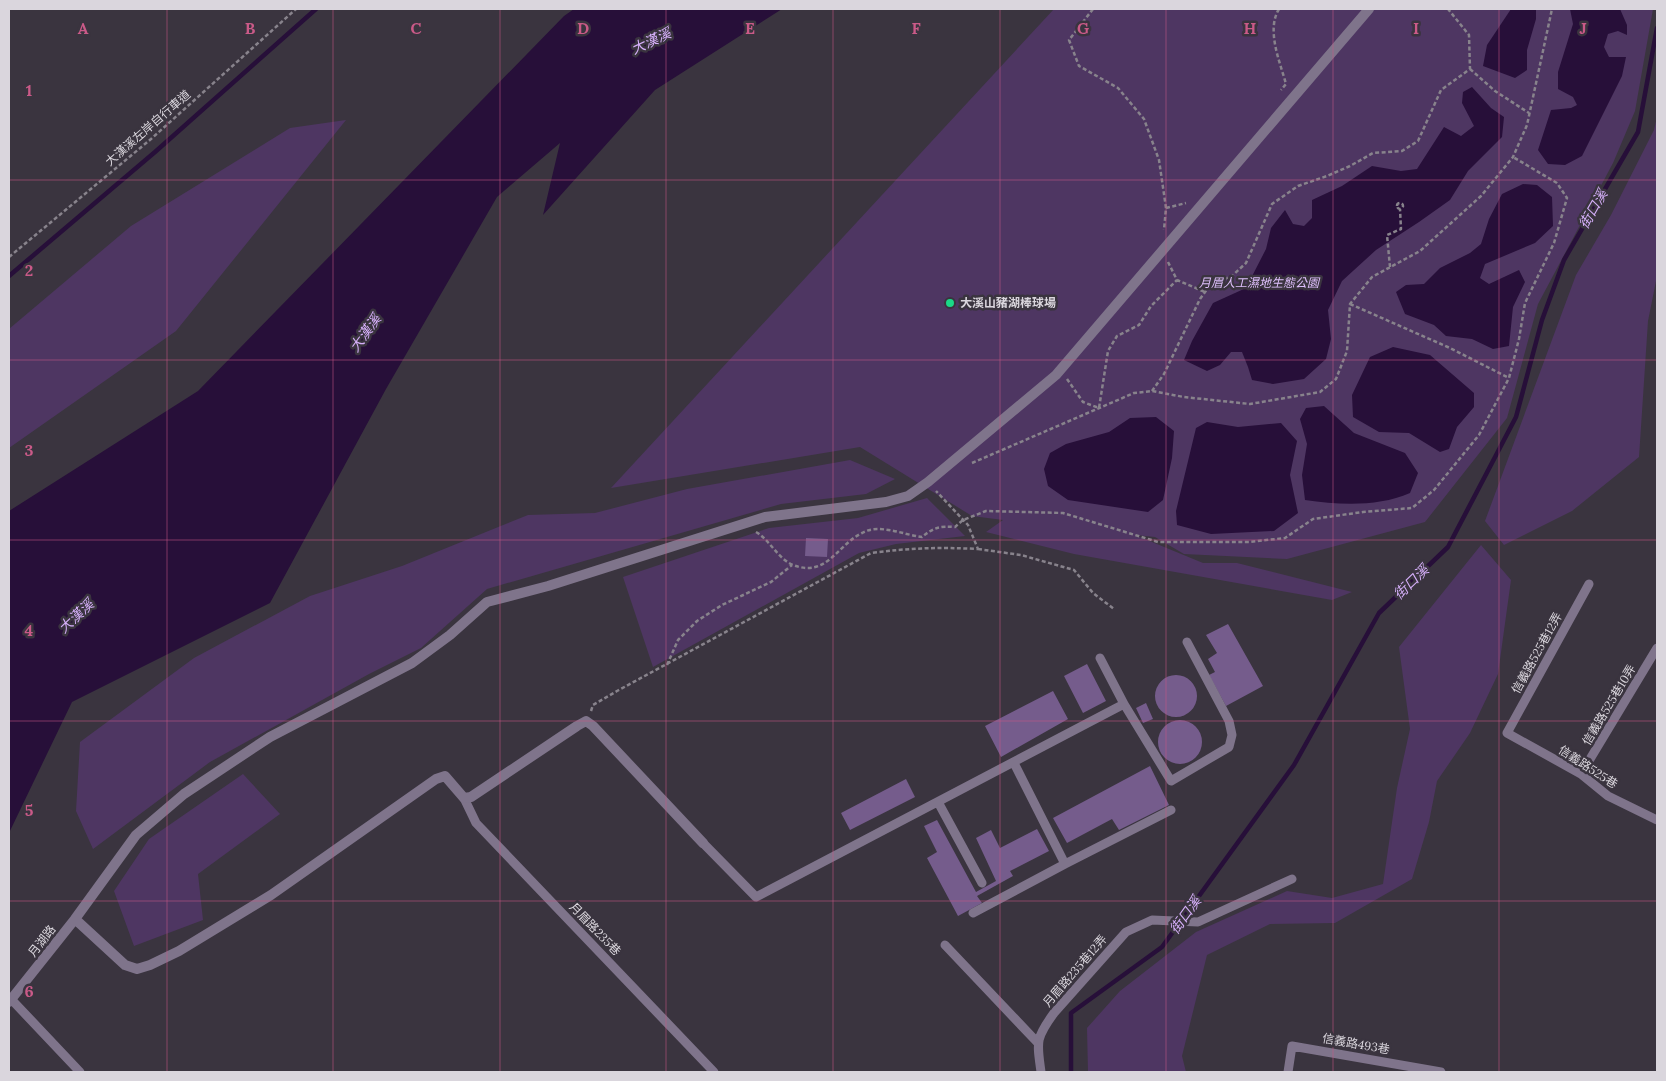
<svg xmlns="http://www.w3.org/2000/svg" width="1666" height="1081" viewBox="0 0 1666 1081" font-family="Lora,'Noto Sans TC',serif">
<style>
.green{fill:#4e3662}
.water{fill:#270f39}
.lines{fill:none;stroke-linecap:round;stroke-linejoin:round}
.stream{stroke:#270f39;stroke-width:4.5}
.building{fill:#755c8c}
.path{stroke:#88838c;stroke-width:2.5;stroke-dasharray:4 2.5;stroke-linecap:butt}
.service{stroke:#7f748b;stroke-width:9}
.minor{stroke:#7f748b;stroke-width:10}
.grid{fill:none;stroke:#ca5a88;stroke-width:1;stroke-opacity:0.55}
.poi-dot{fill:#1ad988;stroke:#3a343f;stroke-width:2}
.labels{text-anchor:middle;stroke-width:5;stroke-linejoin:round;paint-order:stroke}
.street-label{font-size:12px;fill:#dad6dd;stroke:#3a343f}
.park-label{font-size:12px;font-style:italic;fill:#debffb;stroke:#3a343f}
.poi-label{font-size:12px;font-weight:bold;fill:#dad6dd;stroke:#3a343f;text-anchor:start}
.water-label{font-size:14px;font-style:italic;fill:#d5aff9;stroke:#3a343f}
.grid-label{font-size:16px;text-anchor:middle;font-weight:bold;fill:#ca5a88;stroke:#3a343f;stroke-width:5;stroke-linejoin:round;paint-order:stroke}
</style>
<rect width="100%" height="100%" fill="#3a343f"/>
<path class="green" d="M1054,9H1653L1635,111L1613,163L1538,304L1507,418L1425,522L1287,559L1184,554L1155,537L1135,535L1203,563H1237L1352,592L1332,600L1074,554L986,532L1003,520L972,516L860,447L611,488Z
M1657,117V276L1648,321L1639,457L1572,511L1504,545L1485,521L1576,275L1611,215L1654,130Z
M346,120L176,331L9,448V329L131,226L290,128Z
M850,460L895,479L866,494L781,504L487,589L421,648L369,674L210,762L93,849L76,811L80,742L194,658L310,596L402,566L528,515L595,513L687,489Z
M927,498L965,536L896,544L859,553L653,667L623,577L769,528L858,518Z
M1481,545L1511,580L1498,674L1470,733L1437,781L1429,822L1412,879L1335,923L1270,924L1207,955L1182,1056L1186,1072H1088L1087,1028L1120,991L1196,932L1287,891L1332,898L1383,884L1397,788L1410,729L1399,647Z
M243,774L280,814L198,874L203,920L134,946L114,891L149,839Z"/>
<path class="water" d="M574,9H782L655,90L543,215L560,143L497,197L386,389L270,603L72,702L9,833V511L198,391L564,16Z
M1511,9H1536V19L1527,50V70L1515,78L1483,66L1487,45Z
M1570,9H1620L1627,25V35L1618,31L1608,34L1604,47L1609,57H1626L1622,76L1582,156L1565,165L1548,164L1538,150L1551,110L1571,108L1577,105L1573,97L1558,89V72L1573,24Z
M1472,87L1491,108L1504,117L1502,137L1468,171L1450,200L1419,222L1376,250L1342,281L1328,310L1331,339L1326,359L1304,379L1273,384L1252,380L1248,367L1242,352H1231L1220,365L1207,371L1184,360L1192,341L1213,303L1246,288L1266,249L1271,228L1285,210L1293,224L1304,226L1312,218V200L1342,186L1372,166L1401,171L1417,169L1444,127L1461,136L1474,126L1462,103L1463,92Z
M1523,184L1537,185L1552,197L1553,226L1535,243L1485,264L1480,278L1489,284L1519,270L1525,282L1513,307L1509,346L1493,349L1472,339L1446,336L1434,325L1405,314L1396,292L1406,285L1424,284L1440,268L1470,253L1481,244L1489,219L1502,194Z
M1393,347L1430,355L1474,393V407L1457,427L1449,449L1440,452L1409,433L1379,432L1353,417L1352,395L1370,357Z
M1324,406L1354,433L1405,453L1418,473L1410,493C1378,507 1340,505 1305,500L1302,475L1307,444L1300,419L1306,408Z
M1156,417L1174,431L1172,458L1163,500L1148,512L1068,500L1048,486L1044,469L1050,453L1066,444L1109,432L1130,418Z
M1207,422L1238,427L1281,423L1297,441L1290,475L1298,513L1274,531L1211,534L1177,525L1176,511L1196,428Z"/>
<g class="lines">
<path class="stream" d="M9,276L155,152L316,9
M1071,1072V1013L1162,947L1294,765L1379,613L1448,547L1516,417L1542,320L1564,260L1638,132L1657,28"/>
</g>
<path class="building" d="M806,538L828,539L827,557L805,556Z
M1228,624L1263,686L1226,706L1209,675L1215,672L1208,659L1217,653L1206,635Z
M1087,664L1106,701L1083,713L1064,676Z
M1155 696a21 21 0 1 1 42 0a21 21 0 1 1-42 0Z
M1053,691L1068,719L1001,757L985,726Z
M1146,703L1153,719L1143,723L1136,708Z
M1158 742a22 22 0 1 1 44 0a22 22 0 1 1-44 0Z
M1150,766L1169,805L1119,830L1112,819L1067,843L1053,818Z
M906,779L915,797L850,830L841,813Z
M937,820L976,892L996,881L976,838L991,830L1000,848L1037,829L1049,851L1010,871L1013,876L977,896L982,903L958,916L927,858L937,852L924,826Z"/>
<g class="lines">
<path class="path" d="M1093,9L1069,40L1079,66L1118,88L1144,119L1159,160L1166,208L1164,230
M1279,9C1266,30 1280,62 1286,84L1281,90
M1470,69L1495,91L1529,113
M1397 206a3 3 0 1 1 6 0a3 3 0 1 1-6 0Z
M1166,208L1186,203
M9,257L151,139L296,9
M1168,262L1177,280L1205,292
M1390,267L1387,235L1401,229L1400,209
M1350,304L1450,348L1509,378
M1067,379L1083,402L1099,408L1108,351L1117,336L1139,325L1151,306L1177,280
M1152,391L1164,374L1200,299L1210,285L1232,276L1246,263L1272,204L1298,186L1327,176L1350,166L1373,153L1402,151L1418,141L1441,90L1470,69L1469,35L1448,9
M972,463L1134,393L1152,391L1184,397L1250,404L1320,392L1336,379L1347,351L1350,304L1372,277L1420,251L1481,196L1513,157L1527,125L1552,9
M756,532C770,540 777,558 793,565C827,578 837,545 862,533C879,523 904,535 922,537C934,527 940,526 955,527L963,520L986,511L1063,513L1158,542H1249L1285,538L1313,519L1363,512L1412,508L1434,490L1479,435L1509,378L1519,339L1525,303L1554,243L1567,198L1557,183L1513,157
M978,549L1021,555L1074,570L1093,593L1114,609
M667,665L678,640L697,621L722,605L771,582L792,565
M591,711L593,705L617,691L871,553C909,548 939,547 978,549L968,525L936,491"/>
<path class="service" d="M1589,584L1507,733L1581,774L1608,796L1657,820
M1124,704L1171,781L1229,747L1232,735L1229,721L1187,642
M1014,763L1065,864L1171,810
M1581,774L1657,648
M464,798L476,823L714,1072
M938,802L982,883
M703,843L756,897L1124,704L1100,658
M973,913L1065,864
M945,945L1037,1042
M11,999L80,1072
M1041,1072C1037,1042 1035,1039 1054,1013L1126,932L1152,920L1198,922L1292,879
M1288,1072L1292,1046L1441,1072"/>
<path class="minor" d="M75,919L125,965L137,969L150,965L179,951L271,895L436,779L445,776L464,798L471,797L577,726L586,721L593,726L703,843
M9,1002L75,919L136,835L184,794L270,737L412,663L450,635L487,602L548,586L765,517L886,502L908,496L928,482L1056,375L1369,9"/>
</g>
<path class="grid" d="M167,9V1072M333,9V1072M500,9V1072M666,9V1072M833,9V1072M1000,9V1072M1166,9V1072M1333,9V1072M1499,9V1072M9,180H1657M9,360H1657M9,540H1657M9,721H1657M9,901H1657"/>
<circle class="poi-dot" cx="950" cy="303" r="5"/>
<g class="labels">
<g class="street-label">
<text transform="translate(148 128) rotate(-41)" y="4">大漢溪左岸自行車道</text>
<text transform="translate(1537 653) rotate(-61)" y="4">信義路525巷12弄</text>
<text transform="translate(1609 705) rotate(-59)" y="4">信義路525巷10弄</text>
<text transform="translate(1588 767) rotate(33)" y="4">信義路525巷</text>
<text transform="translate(595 929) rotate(46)" y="4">月眉路235巷</text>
<text transform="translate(42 941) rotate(-52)" y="4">月湖路</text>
<text transform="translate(1075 971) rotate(-49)" y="4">月眉路235巷12弄</text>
<text transform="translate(1356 1044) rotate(10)" y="4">信義路493巷</text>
</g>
<g class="park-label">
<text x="1259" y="287">月眉人工濕地生態公園</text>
</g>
<g class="poi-label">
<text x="960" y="307">大溪山豬湖棒球場</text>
</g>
<g class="water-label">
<text transform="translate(651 41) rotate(-25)" y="5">大漢溪</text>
<text transform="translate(1593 209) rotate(-60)" y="5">街口溪</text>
<text transform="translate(365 333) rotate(-54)" y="5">大漢溪</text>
<text transform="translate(1411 582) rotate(-44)" y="5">街口溪</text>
<text transform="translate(76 616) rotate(-43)" y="5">大漢溪</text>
<text transform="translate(1185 915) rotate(-54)" y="5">街口溪</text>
</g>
</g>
<g class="grid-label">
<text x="83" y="34">A</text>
<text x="250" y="34">B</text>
<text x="416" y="34">C</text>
<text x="583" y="34">D</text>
<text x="750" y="34">E</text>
<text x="916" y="34">F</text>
<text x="1083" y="34">G</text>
<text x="1250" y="34">H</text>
<text x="1416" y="34">I</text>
<text x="1583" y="34">J</text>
<text x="29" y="96">1</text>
<text x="29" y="276">2</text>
<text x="29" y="456">3</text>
<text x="29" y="636">4</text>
<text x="29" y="816">5</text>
<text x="29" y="997">6</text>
</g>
<rect width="1666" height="1081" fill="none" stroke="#dad6dd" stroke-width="20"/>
</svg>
